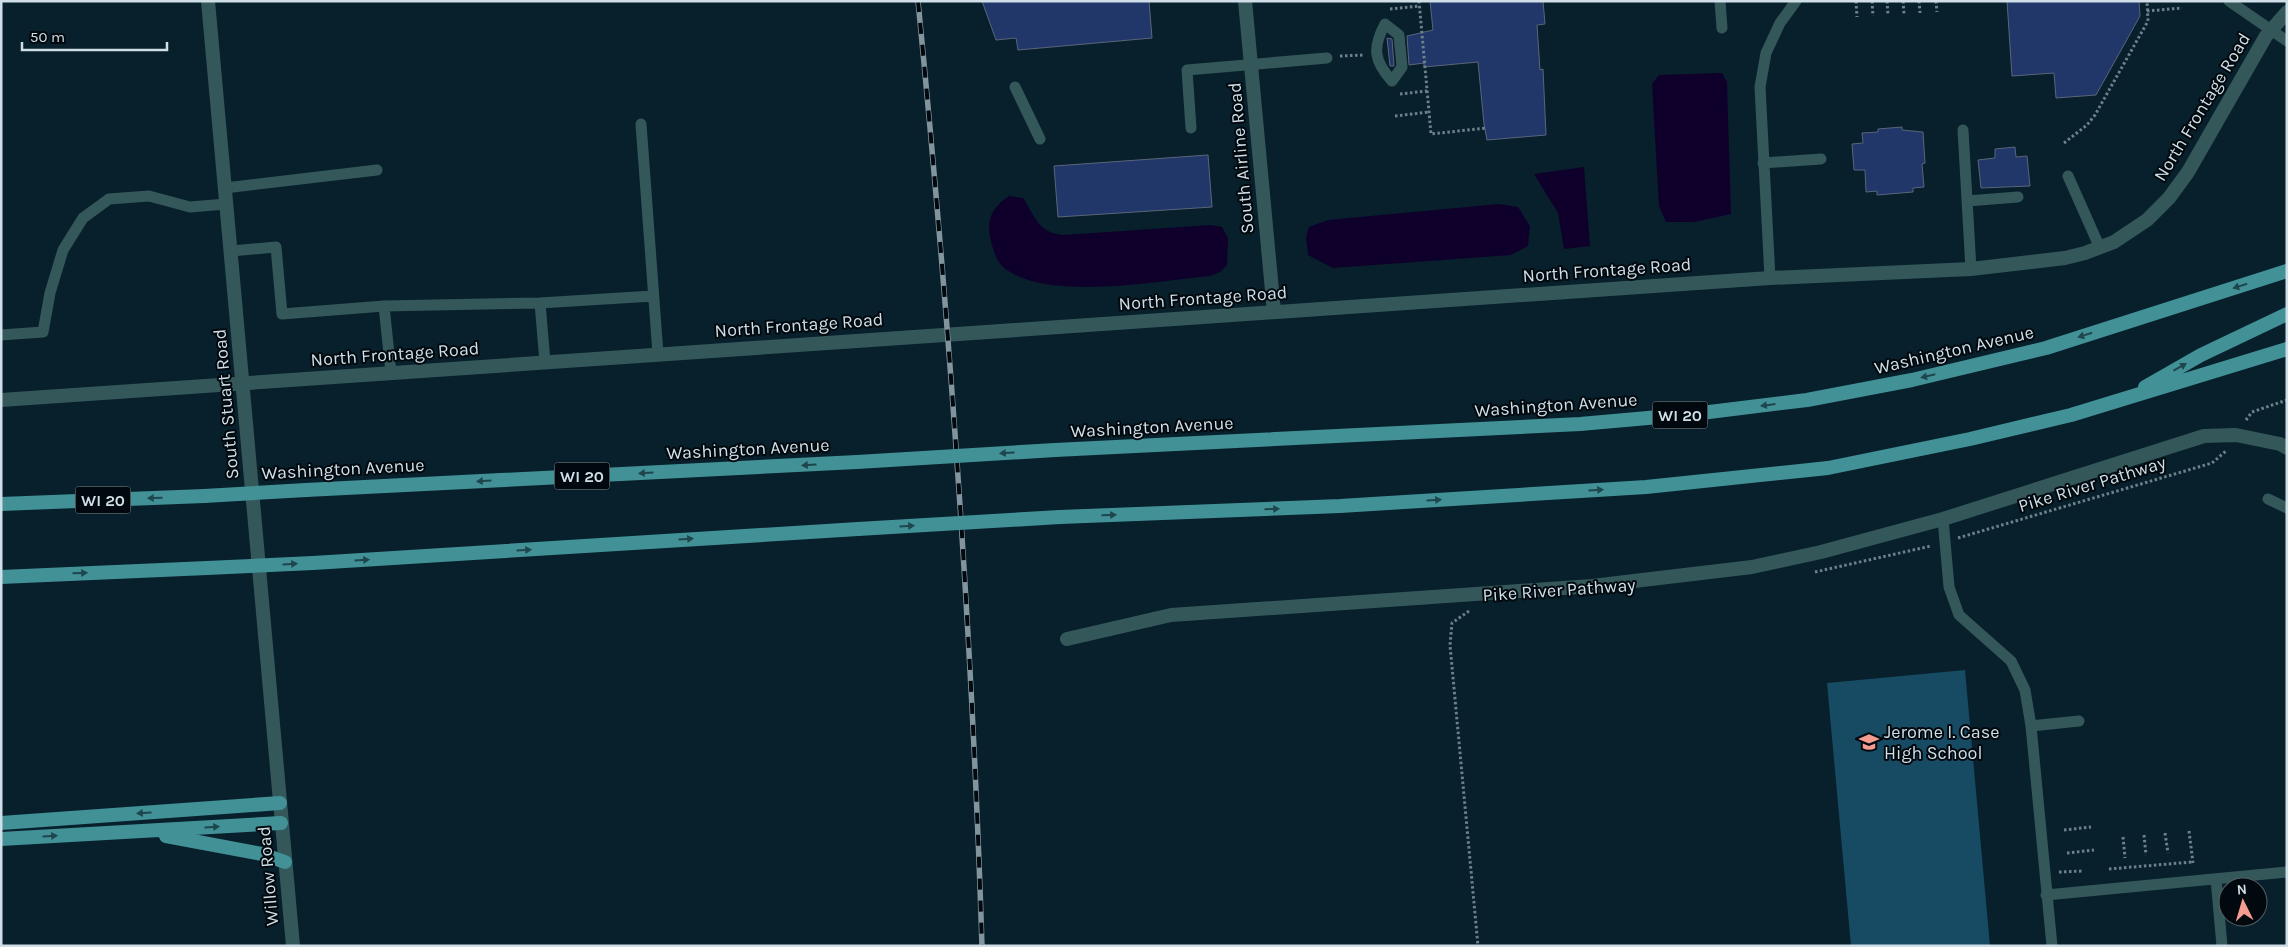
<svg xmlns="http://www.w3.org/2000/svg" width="2288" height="947" viewBox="0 0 2288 947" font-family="Karla,sans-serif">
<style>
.green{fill:#174a63}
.water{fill:#0f002b}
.building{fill:#213769;stroke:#5a657b}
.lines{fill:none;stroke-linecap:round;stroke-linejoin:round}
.path{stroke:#6d818b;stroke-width:3;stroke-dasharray:2.5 2.5;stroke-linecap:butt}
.service{stroke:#34575a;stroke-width:11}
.minor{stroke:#34575a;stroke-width:14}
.tertiary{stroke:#34575a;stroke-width:14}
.primary{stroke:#419197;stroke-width:14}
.rail-casing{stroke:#82959e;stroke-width:5.5}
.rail{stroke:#02090e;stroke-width:4;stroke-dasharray:11;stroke-linecap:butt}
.primary-bridge{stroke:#419197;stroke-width:14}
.oneway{fill:#1e464c}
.labels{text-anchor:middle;stroke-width:4;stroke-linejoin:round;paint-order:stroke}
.shield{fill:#02090e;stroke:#929fa6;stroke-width:1}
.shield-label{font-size:16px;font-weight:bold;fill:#d0dfe7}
.street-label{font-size:18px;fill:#d0dfe7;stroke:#02090e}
.poi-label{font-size:18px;fill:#d0dfe7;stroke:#02090e;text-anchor:start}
</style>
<rect width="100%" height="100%" fill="#07202c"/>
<path class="green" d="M1965,670L1990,946H1851L1827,683Z"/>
<path class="water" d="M1722,73L1727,82L1731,214L1694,222H1666L1659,206L1652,84L1659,75Z
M1584,167L1590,246L1564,249L1558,213L1534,174Z
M1009,196L1023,198C1035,217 1039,233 1063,235L1211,225L1222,227L1228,238L1227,265L1220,272L1210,276C1157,281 1051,301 1007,270C996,263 993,249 990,237C986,218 994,206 1009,196Z
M1499,204L1518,207L1530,226L1528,246L1511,255L1333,268L1308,255L1306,237L1309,227L1328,220Z"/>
<path class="building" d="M982,1H1149L1152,38L1018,50L1016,38L996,40Z
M1430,1H1543L1545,24L1537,25L1540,70L1543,69L1546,135L1487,140L1484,124L1478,62L1424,67V63L1409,65L1407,36L1433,30Z
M2007,1H2139L2140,16L2096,95L2056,98L2054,73L2012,76Z
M1387,38L1392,39L1394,66H1390Z
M1902,127V130L1923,132L1925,163L1922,164L1924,187L1913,188V192L1877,195V191L1866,192L1865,170H1854L1852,144L1863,143L1862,133L1878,132V129Z
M2015,147L2016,157L2027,156L2030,186L1981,188L1978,160L1995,158V149Z
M1208,155L1212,207L1058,217L1054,166Z"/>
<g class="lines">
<path class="path" d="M1419,1L1431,134L1486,128
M1856,1L1857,17
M1872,1L1873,16
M1887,1L1888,15
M1903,1L1904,14
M1919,1L1920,13
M1936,1L1937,12
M1390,9L1419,6
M2147,11L2182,8
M1340,56L1364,55
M1400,94L1427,91
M1395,116L1429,112
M2064,143L2087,125L2095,115L2148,21L2147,1
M2246,420L2252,412L2287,400
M1958,538L2212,463L2226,451
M1815,572L1931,546
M1469,611L1452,623L1450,645L1478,946
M2064,830L2091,827
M2189,831L2193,863
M2165,833L2168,853
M2144,835L2146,855
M2123,837L2125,858
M2067,853L2094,850
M2109,869L2192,862
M2059,872L2083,871"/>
<path class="service" d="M1720,1L1722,28
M2229,1L2287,41
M1385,24L1399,35L1402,67L1392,81C1374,61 1372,48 1385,24Z
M1015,87L1040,139
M641,124L658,354
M1191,128L1187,70L1327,58
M1963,130L1971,269
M1763,163L1821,159
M2068,176L2100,248
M225,188L377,170
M1967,201L2018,197
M231,251L276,247L282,314L384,306L391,373
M1770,278L1760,87L1766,53L1780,23L1796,1
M384,306L540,303
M1,335L43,332L50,293L63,250L83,218L109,199L149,196L190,207L226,204
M545,362L540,303L653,296
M2268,499L2287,508
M1943,519L1949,587L1959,615L2011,661L2025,690L2031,726L2052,946
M2031,726L2079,721
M2216,879L2222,946
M2046,895L2287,872"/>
<path class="minor" d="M1245,1L1274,312
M1,400L1770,278L1971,269L2065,258L2085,253L2114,242L2147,220L2169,198L2188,172L2266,36L2287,12
M1067,639L1171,615L1592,586L1752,567L1821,552L1943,519L2204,436L2236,435L2280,444L2287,448"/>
<path class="tertiary" d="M208,1L293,946"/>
<path class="primary" d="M2145,387L2201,355L2287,314
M1055,450L1580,424L1693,414L1807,400L1912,380L2046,348L2287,271
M306,490L857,462
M1,504L204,496
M1060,517L1340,506L1646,487L1828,468L1970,439L2071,415L2287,349
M313,563L858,529
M1,577L207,568
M1,823L280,803
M166,836L262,854L285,862
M1,839L281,823"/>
<defs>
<path id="rail" d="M918,1C949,316 972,630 982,946"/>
</defs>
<use href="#rail" class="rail-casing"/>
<use href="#rail" class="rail"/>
<path class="primary-bridge" d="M857,462L1055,450
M204,496L306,490
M858,529L1060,517
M207,568L313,563"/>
</g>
<defs><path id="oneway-solid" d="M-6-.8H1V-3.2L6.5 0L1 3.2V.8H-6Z" transform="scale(1.25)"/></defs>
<g class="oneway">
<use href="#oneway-solid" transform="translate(2240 286) rotate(162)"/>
<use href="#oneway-solid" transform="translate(2085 335) rotate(162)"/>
<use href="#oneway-solid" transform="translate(2180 367) rotate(-29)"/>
<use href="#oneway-solid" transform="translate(1928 376) rotate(167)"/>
<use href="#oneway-solid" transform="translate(1768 405) rotate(173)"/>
<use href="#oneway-solid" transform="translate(1007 453) rotate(176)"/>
<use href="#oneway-solid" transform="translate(809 465) rotate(177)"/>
<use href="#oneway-solid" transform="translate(646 473) rotate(177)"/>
<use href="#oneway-solid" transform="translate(484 481) rotate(177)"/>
<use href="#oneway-solid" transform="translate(1596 490) rotate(-4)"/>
<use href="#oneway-solid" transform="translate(155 498) rotate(178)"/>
<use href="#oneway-solid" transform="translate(1434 500) rotate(-4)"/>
<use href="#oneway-solid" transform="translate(1272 509) rotate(-2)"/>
<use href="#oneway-solid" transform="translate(1109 515) rotate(-2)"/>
<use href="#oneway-solid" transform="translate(907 526) rotate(-3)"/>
<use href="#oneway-solid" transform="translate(686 539) rotate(-4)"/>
<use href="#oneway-solid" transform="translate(524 550) rotate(-4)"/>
<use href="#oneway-solid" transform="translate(362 560) rotate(-4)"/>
<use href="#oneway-solid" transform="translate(290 564) rotate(-3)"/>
<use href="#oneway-solid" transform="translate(80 573) rotate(-2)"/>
<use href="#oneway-solid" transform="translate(144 813) rotate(176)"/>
<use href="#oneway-solid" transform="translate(212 827) rotate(-3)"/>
<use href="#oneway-solid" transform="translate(50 836) rotate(-3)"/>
</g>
<defs>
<symbol id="school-bare" viewBox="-9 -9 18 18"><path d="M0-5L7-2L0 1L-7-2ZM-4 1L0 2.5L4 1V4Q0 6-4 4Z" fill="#f59c91" stroke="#02090e" stroke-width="2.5" paint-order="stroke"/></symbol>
</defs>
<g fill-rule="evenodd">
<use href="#school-bare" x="1855" y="728" width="28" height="28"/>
</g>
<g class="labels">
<g class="shield">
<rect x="1652.5" y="401.5" width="55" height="27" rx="4"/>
<rect x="554.5" y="462.5" width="55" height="27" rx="4"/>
<rect x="75.5" y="486.5" width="55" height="27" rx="4"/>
</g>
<g class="shield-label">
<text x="1680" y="421">WI 20</text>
<text x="582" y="482">WI 20</text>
<text x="103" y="506">WI 20</text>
</g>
<g class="street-label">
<text transform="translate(2202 107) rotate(-59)" y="6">North Frontage Road</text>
<text transform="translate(1241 158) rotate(-95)" y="6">South Airline Road</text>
<text transform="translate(1607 270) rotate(-4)" y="6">North Frontage Road</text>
<text transform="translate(1203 298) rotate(-4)" y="6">North Frontage Road</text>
<text transform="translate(799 325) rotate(-4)" y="6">North Frontage Road</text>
<text transform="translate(1954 350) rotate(-13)" y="6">Washington Avenue</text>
<text transform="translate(395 354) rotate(-4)" y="6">North Frontage Road</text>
<text transform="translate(226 404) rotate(-95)" y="6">South Stuart Road</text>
<text transform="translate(1556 405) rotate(-4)" y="6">Washington Avenue</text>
<text transform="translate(1152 427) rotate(-3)" y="6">Washington Avenue</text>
<text transform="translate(748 449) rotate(-3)" y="6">Washington Avenue</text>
<text transform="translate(343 469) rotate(-3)" y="6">Washington Avenue</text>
<text transform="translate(2092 484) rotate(-17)" y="6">Pike River Pathway</text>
<text transform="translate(1559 590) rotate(-4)" y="6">Pike River Pathway</text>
<text transform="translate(268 876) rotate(-95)" y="6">Willow Road</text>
</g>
<g class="poi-label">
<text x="1884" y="738">Jerome I. Case<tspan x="1884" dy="21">High School</tspan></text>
</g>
</g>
<rect width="2288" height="947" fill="none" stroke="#d0dfe7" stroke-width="5"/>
<g transform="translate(2243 902) rotate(355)"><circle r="24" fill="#02090e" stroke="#545f65"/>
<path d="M0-4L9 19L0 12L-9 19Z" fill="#f59c91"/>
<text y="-8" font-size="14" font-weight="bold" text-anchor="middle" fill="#d0dfe7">N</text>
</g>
<path d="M22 42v8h145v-8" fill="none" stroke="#d0dfe7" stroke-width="2.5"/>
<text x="30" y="42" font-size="15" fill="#d0dfe7" stroke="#02090e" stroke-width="4" paint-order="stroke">50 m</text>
</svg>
